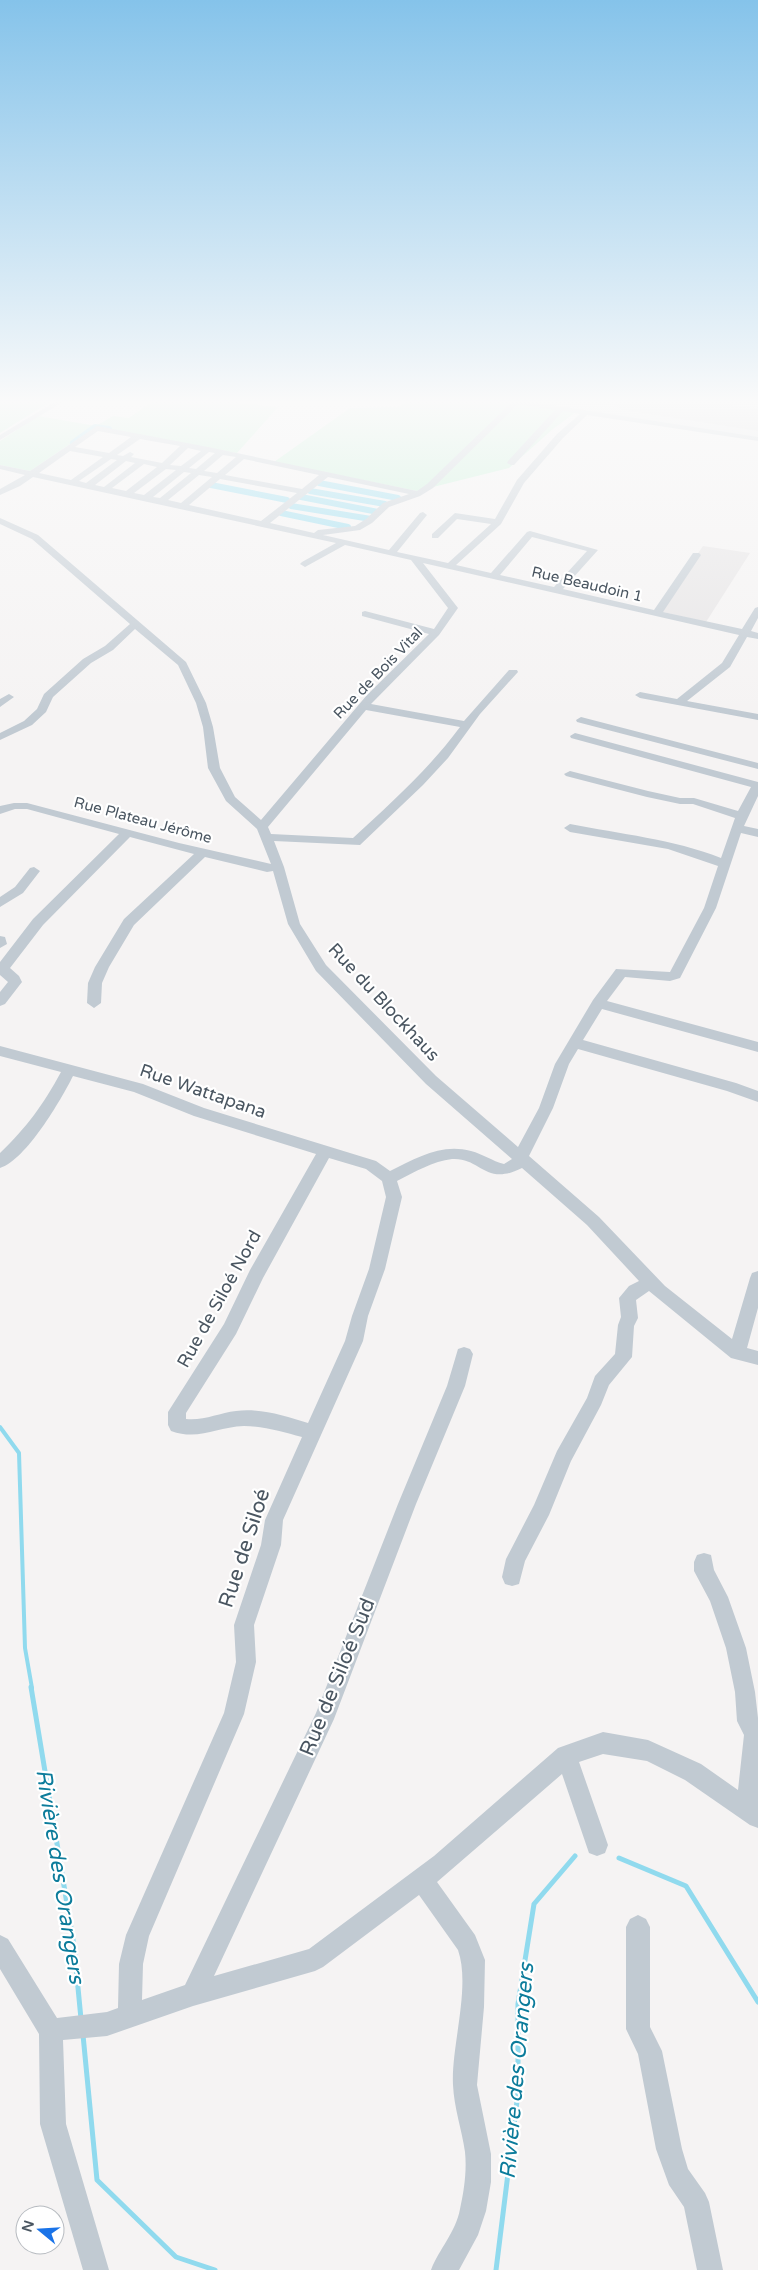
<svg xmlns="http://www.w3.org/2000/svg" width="758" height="2270" viewBox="0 0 758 2270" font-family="'Varela Round',sans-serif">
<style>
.education{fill:#e6e4e5}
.airport{fill:#e2e4e7}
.green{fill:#c3f1d5}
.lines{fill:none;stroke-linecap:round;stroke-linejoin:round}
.stream-far1{stroke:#90daee;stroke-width:4}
.stream{stroke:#90daee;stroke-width:5}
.canal{stroke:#90daee;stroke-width:6}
.runway{fill:#d5d6d8;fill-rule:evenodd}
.minor{fill:#c1cad2;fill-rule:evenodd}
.labels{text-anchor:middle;stroke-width:4.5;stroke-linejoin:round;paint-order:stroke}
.far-street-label{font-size:15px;fill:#4a5661;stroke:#fff}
.street-label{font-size:18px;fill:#4a5661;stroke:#fff}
.near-street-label{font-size:21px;fill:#4a5661;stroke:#fff}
.near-water-label{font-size:22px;font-style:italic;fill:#0c7c9b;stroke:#fff}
</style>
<rect width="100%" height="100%" fill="#f5f3f3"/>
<path class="education" d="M703,546L750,553L706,622L659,611Z"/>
<path class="airport" d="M521,400H735L758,403V438Z"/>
<path class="green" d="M0,400H53L0,433Z
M154,400H211L278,407L237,453L95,427L30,471L0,465V441L38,416L96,426L113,416L129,418Z
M411,400H497L576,412L553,429L509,468L417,491L274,462L350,408L398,407Z"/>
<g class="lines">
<path class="stream-far1" d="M0,1427L19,1453L25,1648L32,1688"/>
<path class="stream" d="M31,1687L74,1946L81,2019
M619,1858L686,1886L758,2002
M83,2035L97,2180L176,2257L215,2270
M496,2270L518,2093V2004L534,1904L575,1856"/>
<path class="canal" d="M73,443L95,427L109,429
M319,483L398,498
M211,485L287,500
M310,491L385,504
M301,497L378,512
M291,506L371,519
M281,513L348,527"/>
<path class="runway" d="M612,400H696L758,409V431L630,411L617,408Z"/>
<path class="minor" d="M58,400H66L0,440V435Z
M504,400H520L758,437V441L587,415L563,438L524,483L501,524L456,565L491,573L527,532L530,531L598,550L563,589L654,610L693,553H699L701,555L663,612L742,629L755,608L758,607V618L751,631L758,633V639L747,637L730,667L687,701L758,714V720L640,698L635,695L640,692L677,699L722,663L739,635L423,563L458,608L439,635L371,704L464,721L509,670H517L518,672L480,714L448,758L423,785L360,845L274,841L284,867L300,924L326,965L436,1076L518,1147L539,1108L555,1064L593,1000L616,969L670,972L704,908L718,866L668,849L570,832L564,828L570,824C620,834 673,839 721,858L735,818L693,804H680L647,797L566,776L564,774L570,771L648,791L680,798H694L738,811L751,787L571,738L570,736L575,733L758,782V796L744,826L758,829V837L741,833L716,908L680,978L670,981L625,977L607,1001L758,1042V1052L602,1009L583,1040L736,1083L758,1091V1102L727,1091L578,1049L569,1064L553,1108L529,1156L599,1217L665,1286L732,1339L750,1278L752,1273L758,1271V1308L747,1348L758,1351V1365L731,1358L649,1291L636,1300L638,1318L634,1326L632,1357L609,1385L601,1405L571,1461L549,1515L525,1561L519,1584L512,1586L505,1584L502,1577L506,1559L534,1505L557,1451L587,1398L595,1376L615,1354L618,1325L621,1317L619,1298L629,1286L639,1281L587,1225L522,1168C485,1187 481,1157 452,1159C433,1161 415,1172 397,1181L402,1197L385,1269L368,1316L363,1341L283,1520L281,1545L254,1625L256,1662L244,1714L149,1936L143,1964L142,2000L185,1985L316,1713L398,1504L447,1386L458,1349L464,1347L470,1349L473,1354L465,1386L416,1504L334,1719L214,1976L309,1949L434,1856L558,1748L603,1732L648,1740L701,1764L738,1790L744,1735L737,1721L735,1692L726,1648L710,1601L694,1571V1562L697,1555L704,1553L711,1555L714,1570L728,1597L746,1648L755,1692L758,1718V1828L750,1825L685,1780L647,1761L603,1754L579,1762L608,1845L605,1853L597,1856L589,1853L562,1774L437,1882L475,1935L485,1960L484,2007L477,2085L491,2154V2182L486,2211L478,2235L459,2270H431C439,2249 456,2232 460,2209C464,2191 467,2171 465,2152C462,2130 454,2108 453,2085C451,2046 471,1987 458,1950L419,1895L323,1967L315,1971L193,2006L107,2036L63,2040L66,2124L109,2270H83L40,2124L39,2034L0,1969V1935L8,1939L57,2018L107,2012L118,2008L119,1964L126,1935L224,1713L236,1662L234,1625L261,1545L265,1520L302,1437C283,1432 264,1426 244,1426C216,1427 199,1441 171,1431L168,1425V1412L224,1324L250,1270L316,1154L194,1116L134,1092L73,1076C61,1100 26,1160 0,1168V1153C27,1127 43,1105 61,1072L0,1056V1046L143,1084L204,1108L376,1161L390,1171C417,1158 441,1143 471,1151C483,1154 492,1161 504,1164L512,1159L426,1084L316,971L288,924L273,871L267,872L205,857L134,925L109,967L102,983L101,1003L94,1008L87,1003L88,983L95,967L124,919L194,854L130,837L43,925L10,968L19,976L22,982L5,1004L0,1006V992L8,982L0,975V962L33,919L119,834L27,809H15L0,814V806L14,803H27L179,843L271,864L257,829L226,801L208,768L203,727L196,703L178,665L135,629L113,650L91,663L53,697L46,712L32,725L0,740V733L24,721L37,709L44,694L83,659L105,646L130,624L32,539L0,524V518L38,535L186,662L206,703L213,727L220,768L235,797L261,820L367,695L429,634L362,616V612L365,611L434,629L448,608L411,560L345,545L305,567L300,564L302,562L336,543L33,477L20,486L0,495V489L25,475L0,469V465L30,471L97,426L208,447L417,491L427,484L511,403ZM518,404L555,410L508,461L507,463L511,465H514L563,411L580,414L557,434L517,480L495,519L455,513L432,534V538H438L457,519L491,524L448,563L397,552L427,515L423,512L420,513L389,550L323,535L360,530L372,523L389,507L420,496L433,488ZM98,431L131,437L109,453L75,447ZM140,439L180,446L162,463L131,457L134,454L130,452L123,456L117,455ZM188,448L201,451L181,466L170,465ZM70,451L103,457L71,480L39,473ZM209,452L215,453L196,469L189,468ZM223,455L236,457L217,473L204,471ZM111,459L117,460L86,483L79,481ZM244,459L319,475L302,489L225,475ZM126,461L135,463L104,487L95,485ZM144,464L157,467L126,491L112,488ZM166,469L176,470L144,495L134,493ZM184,472L191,473L160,498L153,497ZM199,475L212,477L181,503L168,500ZM328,477L409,494L383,503L366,519L355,526L318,530L314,533L270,523ZM220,479L297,493L261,521L189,505ZM532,537L587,551L554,587L500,575ZM366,710L460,727C429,769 391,803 353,838L271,834L268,827ZM329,1158L366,1169L382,1181L386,1197L369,1269L352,1316L345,1341L308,1423C285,1416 261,1408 236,1411C219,1413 203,1421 186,1419V1413L236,1334L263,1278Z
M743,400H758V403Z
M9,694L14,697L0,707V699Z
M581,717L758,763V769L577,722L576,720Z
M34,867L40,871L23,893L0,907V897L15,887L30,868Z
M0,936L5,937L7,944L0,948Z
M638,1915L646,1919L650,1927V2027L662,2051L682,2149L688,2169L705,2193L709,2202L723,2270H697L684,2207L669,2185L656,2149L638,2054L626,2029V1927L630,1919Z"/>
</g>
<linearGradient id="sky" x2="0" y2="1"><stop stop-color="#85c3ea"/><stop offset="0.56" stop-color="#fafafa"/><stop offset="1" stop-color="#fafafa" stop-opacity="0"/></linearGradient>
<rect width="758" height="717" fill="url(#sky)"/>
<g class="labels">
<g class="far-street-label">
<text transform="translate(587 584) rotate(13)" y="5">Rue Beaudoin 1</text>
<text transform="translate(378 673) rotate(-46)" y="5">Rue de Bois Vital</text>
<text transform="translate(143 820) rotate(15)" y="5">Rue Plateau Jérôme</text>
</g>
<g class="street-label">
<text transform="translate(384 1002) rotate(47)" y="6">Rue du Blockhaus</text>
<text transform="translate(203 1091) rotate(19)" y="6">Rue Wattapana</text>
<text transform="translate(219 1299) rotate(-61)" y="6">Rue de Siloé Nord</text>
</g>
<g class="near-street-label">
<text transform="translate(244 1548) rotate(-72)" y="7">Rue de Siloé</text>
<text transform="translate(337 1677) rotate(-68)" y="7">Rue de Siloé Sud</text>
</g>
<g class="near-water-label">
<text transform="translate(61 1876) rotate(81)" y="8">Rivière des Orangers</text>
<text transform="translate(516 2071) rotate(-85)" y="8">Rivière des Orangers</text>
</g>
</g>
<g transform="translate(40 2230) rotate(288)"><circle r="24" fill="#ffffff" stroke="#b7bbc0"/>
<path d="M0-4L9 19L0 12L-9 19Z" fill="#1a73e8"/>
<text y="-8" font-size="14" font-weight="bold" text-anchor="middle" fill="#4a5661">N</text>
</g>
</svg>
